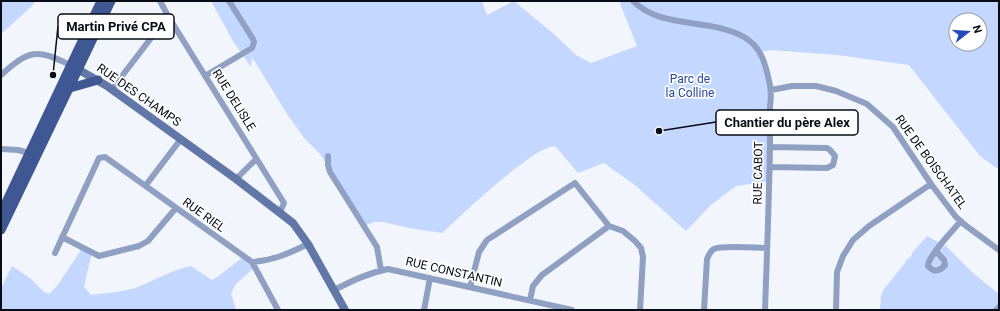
<svg xmlns="http://www.w3.org/2000/svg" width="1000" height="311" viewBox="0 0 1000 311" font-family="Roboto,sans-serif">
<style>
.green{fill:#c4d7ff;fill-rule:evenodd}
.lines{fill:none;stroke-linecap:round;stroke-linejoin:round}
.street{stroke:#90a0c3;stroke-width:6}
.secondary{stroke:#6077a8;stroke-width:8}
.primary{stroke:#3f5893;stroke-width:9}
.labels{text-anchor:middle;stroke-width:3.5;stroke-linejoin:round;paint-order:stroke}
.park-label{font-size:12px;fill:#25479f;stroke:#fff}
.street-label{font-size:12px;fill:#070c16;stroke:#fff}
.leader{fill:none;stroke:#070c16;stroke-width:1.5}
.callout-dot{fill:#070c16;stroke:#fff;stroke-width:1.5}
.callout{fill:#fff;stroke:#070c16;stroke-width:1.5}
.callout-label{font-size:13px;text-anchor:middle;font-weight:bold;fill:#070c16}
</style>
<rect width="100%" height="100%" fill="#f2f6fc"/>
<path class="green" d="M1,1H36L32,6L1,34Z
M211,1H482L487,15L514,1L555,35L576,55L591,63L637,46L619,1H999V170L980,156L909,65L837,55L770,50L761,52L771,90L770,181L736,186L711,205L686,231L636,186L604,163L578,173L555,146C542,148 531,157 520,165C492,186 468,209 442,233L414,229L383,222H374L364,226L320,154L304,138L287,114L252,57L251,67L233,41ZM956,20H980V44H956Z
M927,236L946,246L973,273L999,294V306L996,310H880L881,296L884,289L905,263L906,260L911,257L912,253Z
M83,247L92,252L84,287L91,295C107,293 123,292 138,287C155,280 172,270 191,266L212,280L220,275L243,257L254,268L236,284L231,293L236,310H1V288L12,266L30,278L44,292L49,294L57,286Z"/>
<g class="lines">
<path class="street" d="M160,1L168,16L284,203L280,212
M633,1C662,30 708,17 744,37C762,47 766,66 770,85C771,92 771,100 770,106C770,120 770,133 770,146C769,201 767,255 765,310
M1,75C29,50 36,48 70,65
M205,76L252,48L254,42L253,39L229,1
M112,89L168,16
M771,90L792,86H816L836,91L867,104L893,127L931,184L956,217L965,225L999,250
M770,147L827,148L830,150L835,156L833,165L827,168L770,167
M1,149L18,150L29,153
M328,156V165L330,172L377,247L381,270
M236,179L256,159
M146,185L181,139
M609,226L623,231L635,241L641,248L643,257L640,310
M62,237L99,256L139,246L148,241L176,208
M936,251L944,260L945,265C940,271 934,273 928,266C928,256 953,230 961,221
M55,253L99,158L105,157L252,262L278,310
M252,262C272,261 290,253 308,244
M470,287L479,252L487,240L575,183L609,226
M334,290C352,281 368,273 388,269L572,310
M530,300L533,286L542,275L609,226
M424,310L430,278
M704,310L707,259C709,255 710,251 714,249C721,245 757,248 767,248
M836,310L837,272L843,256L853,240L869,226L931,184
M996,310L999,307"/>
<path class="secondary" d="M74,67L107,86L236,179L293,223L308,244L345,310"/>
<path class="primary" d="M70,88L98,80
M1,213L101,1
M1,230L111,1"/>
</g>
<g class="labels">
<g class="park-label">
<text x="690" y="83">Parc de<tspan x="690" dy="14">la Colline</tspan></text>
</g>
<g class="street-label">
<text transform="translate(139 95) rotate(35)" y="4">RUE DES CHAMPS</text>
<text transform="translate(234 100) rotate(58)" y="4">RUE DELISLE</text>
<text transform="translate(931 162) rotate(54)" y="4">RUE DE BOISCHATEL</text>
<text transform="translate(758 173) rotate(-89)" y="4">RUE CABOT</text>
<text transform="translate(204 215) rotate(36)" y="4">RUE RIEL</text>
<text transform="translate(454 272) rotate(13)" y="4">RUE CONSTANTIN</text>
</g>
</g>
<path class="leader" d="M53 75L58 26M659 131L716 122"/>
<g class="callout-dot">
<circle cx="53" cy="75" r="4"/>
<circle cx="659" cy="131" r="4"/>
</g>
<g class="callout">
<rect x="58" y="14" width="116" height="25" rx="4"/>
<rect x="716" y="110" width="142" height="25" rx="4"/>
</g>
<g class="callout-label">
<text x="116" y="31">Martin Privé CPA</text>
<text x="787" y="127">Chantier du père Alex</text>
</g>
<rect width="1000" height="311" fill="none" stroke="#070c16" stroke-width="4"/>
<g transform="translate(968 32) rotate(73)"><circle r="19" fill="#ffffff" stroke="#9c9ea2"/>
<path d="M0-3L7 15L0 10L-7 15Z" fill="#234ab9"/>
<text y="-6" font-size="11" font-weight="bold" text-anchor="middle" fill="#070c16">N</text>
</g>
</svg>
